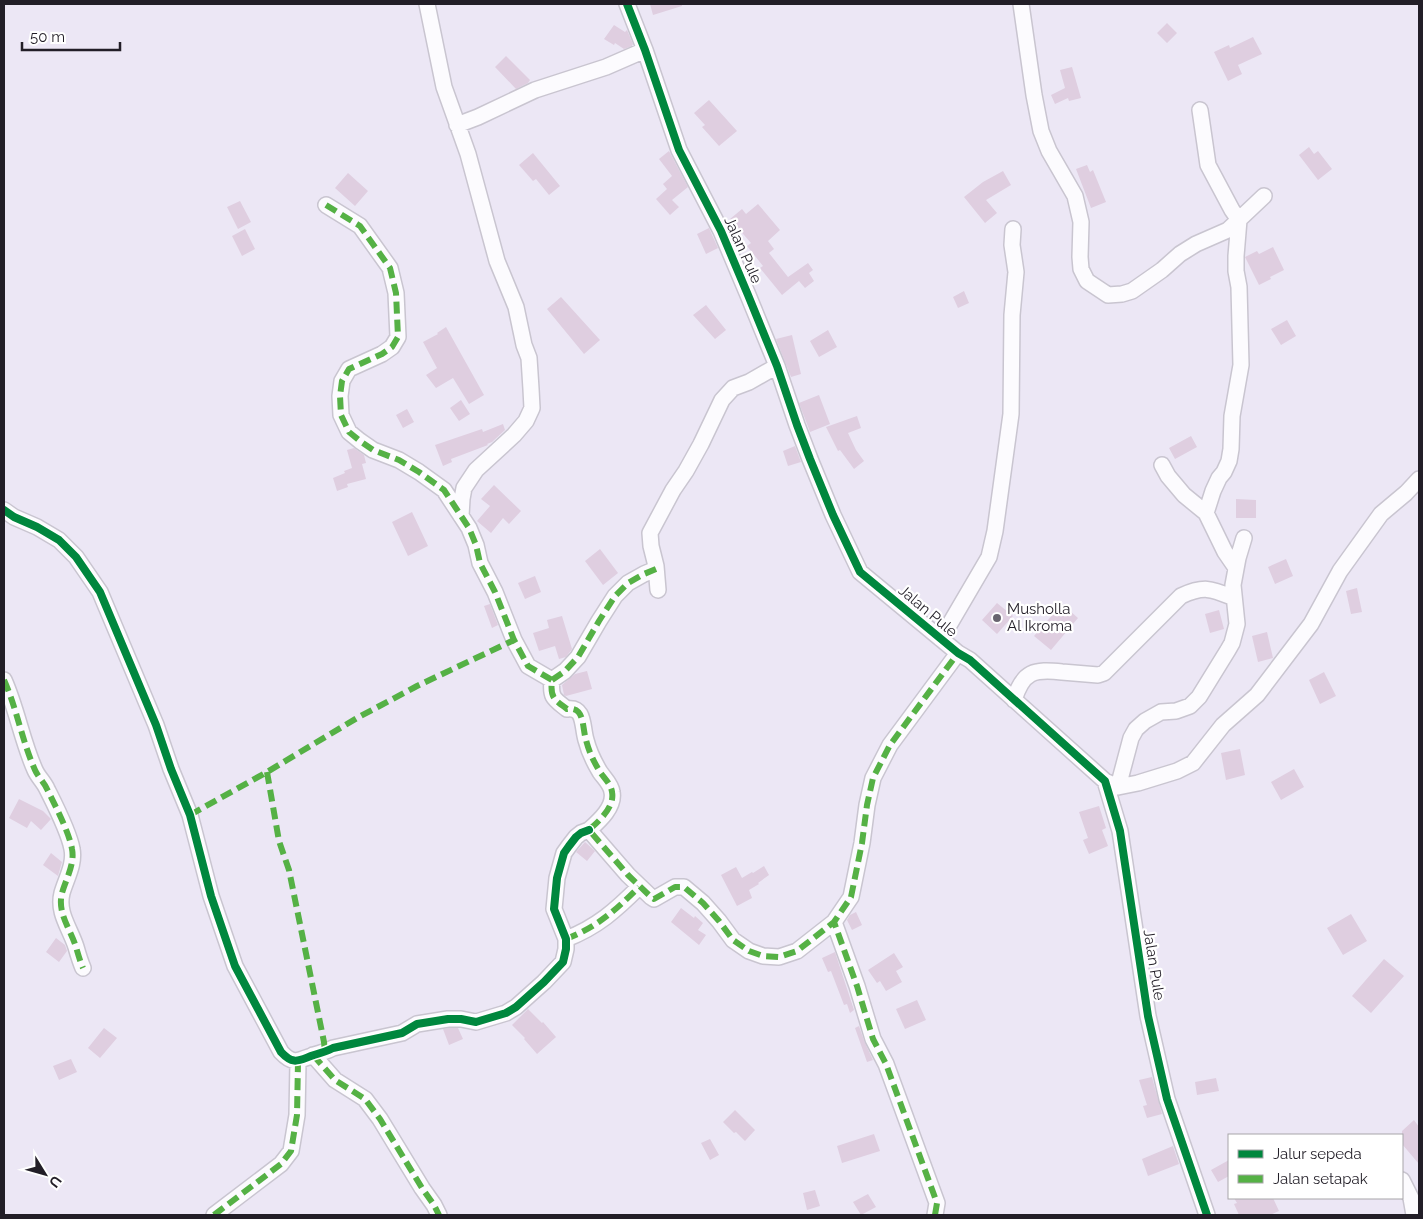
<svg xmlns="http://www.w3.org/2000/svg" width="1423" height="1219" viewBox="0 0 1423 1219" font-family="Raleway,sans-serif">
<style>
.building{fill:#dfcee0}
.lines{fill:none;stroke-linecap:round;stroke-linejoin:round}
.street-casing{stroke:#c9c5d0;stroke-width:18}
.street{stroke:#fcfbfe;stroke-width:15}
.quiet{stroke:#55b145;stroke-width:6;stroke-dasharray:12 6;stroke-linecap:butt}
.cycleway-casing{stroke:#fff;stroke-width:11}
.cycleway{stroke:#00873e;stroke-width:8}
.poi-dot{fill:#69646f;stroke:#fff;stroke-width:2}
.labels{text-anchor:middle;stroke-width:4.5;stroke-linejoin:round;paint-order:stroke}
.street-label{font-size:15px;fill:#221e27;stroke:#fff}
.poi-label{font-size:15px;fill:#221e27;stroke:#fff;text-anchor:start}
</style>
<rect width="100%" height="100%" fill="#ece7f5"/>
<path class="building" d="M650,4H682V6L653,15Z
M1167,23L1177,33L1167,43L1157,33Z
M614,25L625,32L627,30L633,44L632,46L624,49L615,43L614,45L604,39Z
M1253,37L1262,54L1238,65L1242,74L1228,81L1214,52L1229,45L1230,48Z
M506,56L530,80L528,83L516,89L495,67Z
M1072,67L1081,98L1069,101L1068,98L1055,104L1051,95L1065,88L1060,70Z
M709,100L737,131L719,146L702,127L705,125L694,113Z
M1309,147L1314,154L1318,151L1332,169L1318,180L1299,155Z
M669,151L688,187L672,200L679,207L670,215L656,199L667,189L663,184L672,176L659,159Z
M533,153L560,186L549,195L536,179L533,181L519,165Z
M1087,165L1090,172L1093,170L1106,202L1091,208L1076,169Z
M1003,171L1011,185L986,200L997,213L985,223L964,197L983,182Z
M348,173L368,191L355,206L335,188Z
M240,201L251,222L238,229L227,207Z
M758,204L780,230L768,241L774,249L769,253L788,277L808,263L813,270L809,273L814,281L805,288L799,281L782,295L760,268L763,266L747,246L751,243L730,219L742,209L746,214Z
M709,228L718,248L706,254L697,234Z
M245,229L255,249L242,256L232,236Z
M1273,247L1284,270L1270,277L1271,279L1259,285L1245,257L1257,251L1259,254Z
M964,291L969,303L958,308L953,297Z
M561,297L600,340L584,354L547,309Z
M706,305L726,330L715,339L693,315Z
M1287,320L1296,336L1281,345L1271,329Z
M446,327L484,395L469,404L453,378L436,388L426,375L437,368L423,342L438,334L437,333Z
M828,330L837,347L819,357L810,341Z
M792,335L801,374L791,377L776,339Z
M819,395L830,424L810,432L799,403Z
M461,400L470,414L459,421L450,408Z
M407,409L414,422L403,428L396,415Z
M857,416L861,428L848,433L856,450L864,461L854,469L840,450L838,451L826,427Z
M503,424L505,430L492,442L487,444L488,445L451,459L452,462L443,466L435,445L482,429L483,432Z
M1191,436L1197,447L1175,459L1169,448Z
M795,446L801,462L788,466L783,451Z
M354,448L364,455L366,463L362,464L366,479L347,484L348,487L337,491L333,478L345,473L344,471L352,468L347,450Z
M494,485L521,511L509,524L503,518L491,533L477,521L490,506L481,499Z
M1236,499L1256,500V518H1236Z
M412,512L428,546L408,556L392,522Z
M600,549L618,573L603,585L585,561Z
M1286,559L1293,576L1275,584L1268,567Z
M535,576L541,592L525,599L518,583Z
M1357,588L1362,612L1351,614L1346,591Z
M997,603L1013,616L997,634L982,620Z
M490,604L498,625L492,628L484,606Z
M1062,604L1078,618L1051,650L1034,636Z
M1219,610L1224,629L1210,633L1205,614Z
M562,616L572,649L566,657L559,659L555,646L539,651L533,633L549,628L547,620Z
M1267,632L1273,658L1258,662L1252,636Z
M587,671L592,689L566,696L564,695L562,685L575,674Z
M1324,672L1336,696L1320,704L1309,680Z
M1240,749L1245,775L1226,780L1221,753Z
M1294,769L1304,787L1281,800L1271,782Z
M19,799L43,811L51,819L41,830L31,821L27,828L9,818Z
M1099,806L1106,828L1102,830L1108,846L1089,854L1083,840L1088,838L1079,812Z
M585,842L595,851L587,861L576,852Z
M51,853L62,862L58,876L43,865Z
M764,866L769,875L758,883L759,884L749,890L752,898L737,906L721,875L736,867L742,878L752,872L753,873Z
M681,908L694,918L695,916L703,923L698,930L706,935L699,945L671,922Z
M856,912L862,925L852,930L847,920L850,915Z
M1351,914L1367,941L1343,955L1327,928Z
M56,938L65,945L67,951L59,962L46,952Z
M835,952L854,1010L850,1013L847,1004L844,1005L831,971L828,972L822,958Z
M894,953L903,967L896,971L902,982L886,991L880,981L877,983L868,970Z
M1384,959L1404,976L1371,1013L1352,996Z
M917,1000L926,1020L905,1029L896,1009Z
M528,1009L542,1023L543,1022L556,1037L537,1054L524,1039L525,1038L512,1025Z
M859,1026L865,1043L873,1060L867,1062L855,1028Z
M104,1028L117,1038L100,1058L88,1048Z
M449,1028H458L463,1039L449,1045L443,1029Z
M71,1059L77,1072L59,1080L53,1066Z
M1152,1077L1162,1114L1147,1118L1143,1106L1147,1105L1139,1080Z
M1216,1078L1219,1091L1197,1095L1195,1082Z
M735,1110L755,1130L745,1141L736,1132L734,1133L723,1122Z
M1414,1120L1419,1127V1164L1402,1144V1131Z
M874,1134L880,1151L842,1163L837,1146Z
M710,1139L719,1155L710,1160L701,1143Z
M1173,1146L1179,1164L1148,1176L1142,1159Z
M1229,1160V1176L1218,1182L1211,1170Z
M815,1190L820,1206L807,1210L803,1193Z
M868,1194L876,1207L861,1215L853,1202Z
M1234,1198H1273L1279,1211L1270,1215H1239L1234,1204L1237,1203Z"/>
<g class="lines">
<defs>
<path id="street" d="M427,4L444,87L468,154L497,261L516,307L524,345L529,358L531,389L532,408L526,421L514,435L476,470L464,488L462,499L461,516
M627,4L645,50L679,150L721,231L748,295L777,366L797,425L810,459L833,515L860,572L958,653L970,660L1105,781L1120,831L1148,1016L1167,1099L1207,1215
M1021,4L1034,95L1041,131L1049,151L1075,196L1081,222L1080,257L1081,269L1087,281L1108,295L1122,294L1132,291L1162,270L1180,254L1196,244L1228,230L1264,196
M1200,110L1208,165L1232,210L1239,220L1236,256V271L1239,287L1241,365L1232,416L1231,449L1229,461L1224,472L1219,478L1213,491L1206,513
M457,125L478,117L535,90L606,67L645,50
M326,205L360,226L390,268L396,293L398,337L392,347L382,354L349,369L342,381L340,396L341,415L349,432L360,441L373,450L399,460L419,472L444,490L469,528L476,545L480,563L495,592L514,640L528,666L552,680
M1162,465L1168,476L1184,495L1206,513L1225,552L1236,568
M4,510L14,517L37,527L59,540L76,557L100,592L156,725L171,769L190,815L211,896L235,966L281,1052C294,1066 299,1060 314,1055C321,1053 327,1051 333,1048L402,1033L417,1024L448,1019H461L476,1022L506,1013L516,1007L544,982L563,962L566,949V939L554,909L557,878L564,853L569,846L576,837L581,833L589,830
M656,569L644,574L628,583L615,596L599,621L578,657L565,671L552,680C550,698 554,699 567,709C585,706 582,727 586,740C589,752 594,762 600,772C604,778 611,784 612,792C615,807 599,821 589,830L628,875L651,897L654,899L675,887H684L703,903L719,921L733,940L749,951L763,956L779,957L797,951L834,922
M658,590L656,566L651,546L650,533L673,490L686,471L701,444L722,400L733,388L749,382L777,366
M941,639L989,557L995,531L1011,414L1012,315L1016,272L1012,245L1013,229
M4,680C17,709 22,741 35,770C38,777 44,782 47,789C55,805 69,832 72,849C75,864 66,879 62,893C57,913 70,928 76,947C78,954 80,961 83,968
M1014,700C1023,671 1034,669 1062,672C1074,673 1086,674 1098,675L1104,673L1181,596C1205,585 1212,589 1234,598
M1105,781L1118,787L1138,783L1177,771L1193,763L1223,725L1257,695L1311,624L1340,571L1381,514L1406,493L1419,479
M1118,787L1131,738L1136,729L1145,721L1161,712L1176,711L1190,706L1199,697L1228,650L1232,643L1237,624L1233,585L1238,558L1244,538
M566,939C597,927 616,910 639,887
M313,1055L335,1080L365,1099L380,1119L422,1188L434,1205L439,1215
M1402,1180L1411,1198L1414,1215
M214,1215L281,1164L291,1151L297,1115L298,1062
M935,1215L937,1203L886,1064L873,1039L857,986L834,922L851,897L862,843L867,805L873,778L890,745L958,653"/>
</defs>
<use href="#street" class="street-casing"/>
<use href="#street" class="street"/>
<path class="quiet" d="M326,205L360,226L390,268L396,293L398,337L392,347L382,354L349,369L342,381L340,396L341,415L349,432L360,441L373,450L399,460L419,472L444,490L469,528L476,545L480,563L495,592L514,640L528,666L552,680
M656,569L644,574L628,583L615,596L599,621L578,657L565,671L552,680C550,698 554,699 567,709C585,706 582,727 586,740C589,752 594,762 600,772C604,778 611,784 612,792C615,807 599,821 589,830L628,875L651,897L654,899L675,887H684L703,903L719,921L733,940L749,951L763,956L779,957L797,951L834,922
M4,680C17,709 22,741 35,770C38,777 44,782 47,789C55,805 69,832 72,849C75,864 66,879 62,893C57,913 70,928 76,947C78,954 80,961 83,968
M267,772L279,841L289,870L324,1042L325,1052
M190,815L267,772L357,718L417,686L514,640
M566,939C597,927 616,910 639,887
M313,1055L335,1080L365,1099L380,1119L422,1188L434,1205L439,1215
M214,1215L281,1164L291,1151L297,1115L298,1062
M935,1215L937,1203L886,1064L873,1039L857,986L834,922L851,897L862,843L867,805L873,778L890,745L958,653"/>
<defs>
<path id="cycleway" d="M627,4L645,50L679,150L721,231L748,295L777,366L797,425L810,459L833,515L860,572L958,653L970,660L1105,781L1120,831L1148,1016L1167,1099L1207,1215
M4,510L14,517L37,527L59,540L76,557L100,592L156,725L171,769L190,815L211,896L235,966L281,1052C294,1066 299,1060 314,1055C321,1053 327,1051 333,1048L402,1033L417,1024L448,1019H461L476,1022L506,1013L516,1007L544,982L563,962L566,949V939L554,909L557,878L564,853L569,846L576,837L581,833L589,830"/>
</defs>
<use href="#cycleway" class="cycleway-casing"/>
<use href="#cycleway" class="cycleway"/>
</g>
<circle class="poi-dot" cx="997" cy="618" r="5"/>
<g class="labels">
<g class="street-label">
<text transform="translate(743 250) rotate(66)" y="5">Jalan Pule</text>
<text transform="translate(928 611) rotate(40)" y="5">Jalan Pule</text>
<text transform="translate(1154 965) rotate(81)" y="5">Jalan Pule</text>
</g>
<g class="poi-label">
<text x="1007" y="614">Musholla<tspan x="1007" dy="17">Al Ikroma</tspan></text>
</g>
</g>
<rect width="1423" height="1219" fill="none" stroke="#221e27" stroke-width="10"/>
<rect x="1228" y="1134" width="175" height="65" fill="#ffffff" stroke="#a7a5a9"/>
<rect x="1238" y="1150" width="25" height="8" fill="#00873e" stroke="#a7a5a9"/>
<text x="1273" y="1159" font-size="15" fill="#221e27">Jalur sepeda</text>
<rect x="1238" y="1175" width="25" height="8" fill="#55b145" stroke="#a7a5a9"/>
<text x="1273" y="1184" font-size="15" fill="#221e27">Jalan setapak</text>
<g transform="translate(45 1174) rotate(127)" stroke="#ffffff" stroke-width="4" paint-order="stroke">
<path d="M0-4L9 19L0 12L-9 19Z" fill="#221e27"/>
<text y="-8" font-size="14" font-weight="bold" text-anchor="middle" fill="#221e27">U</text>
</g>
<path d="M22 42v8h98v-8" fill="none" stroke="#221e27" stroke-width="2.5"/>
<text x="30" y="42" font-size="15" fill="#221e27" stroke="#ffffff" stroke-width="4" paint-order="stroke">50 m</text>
</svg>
